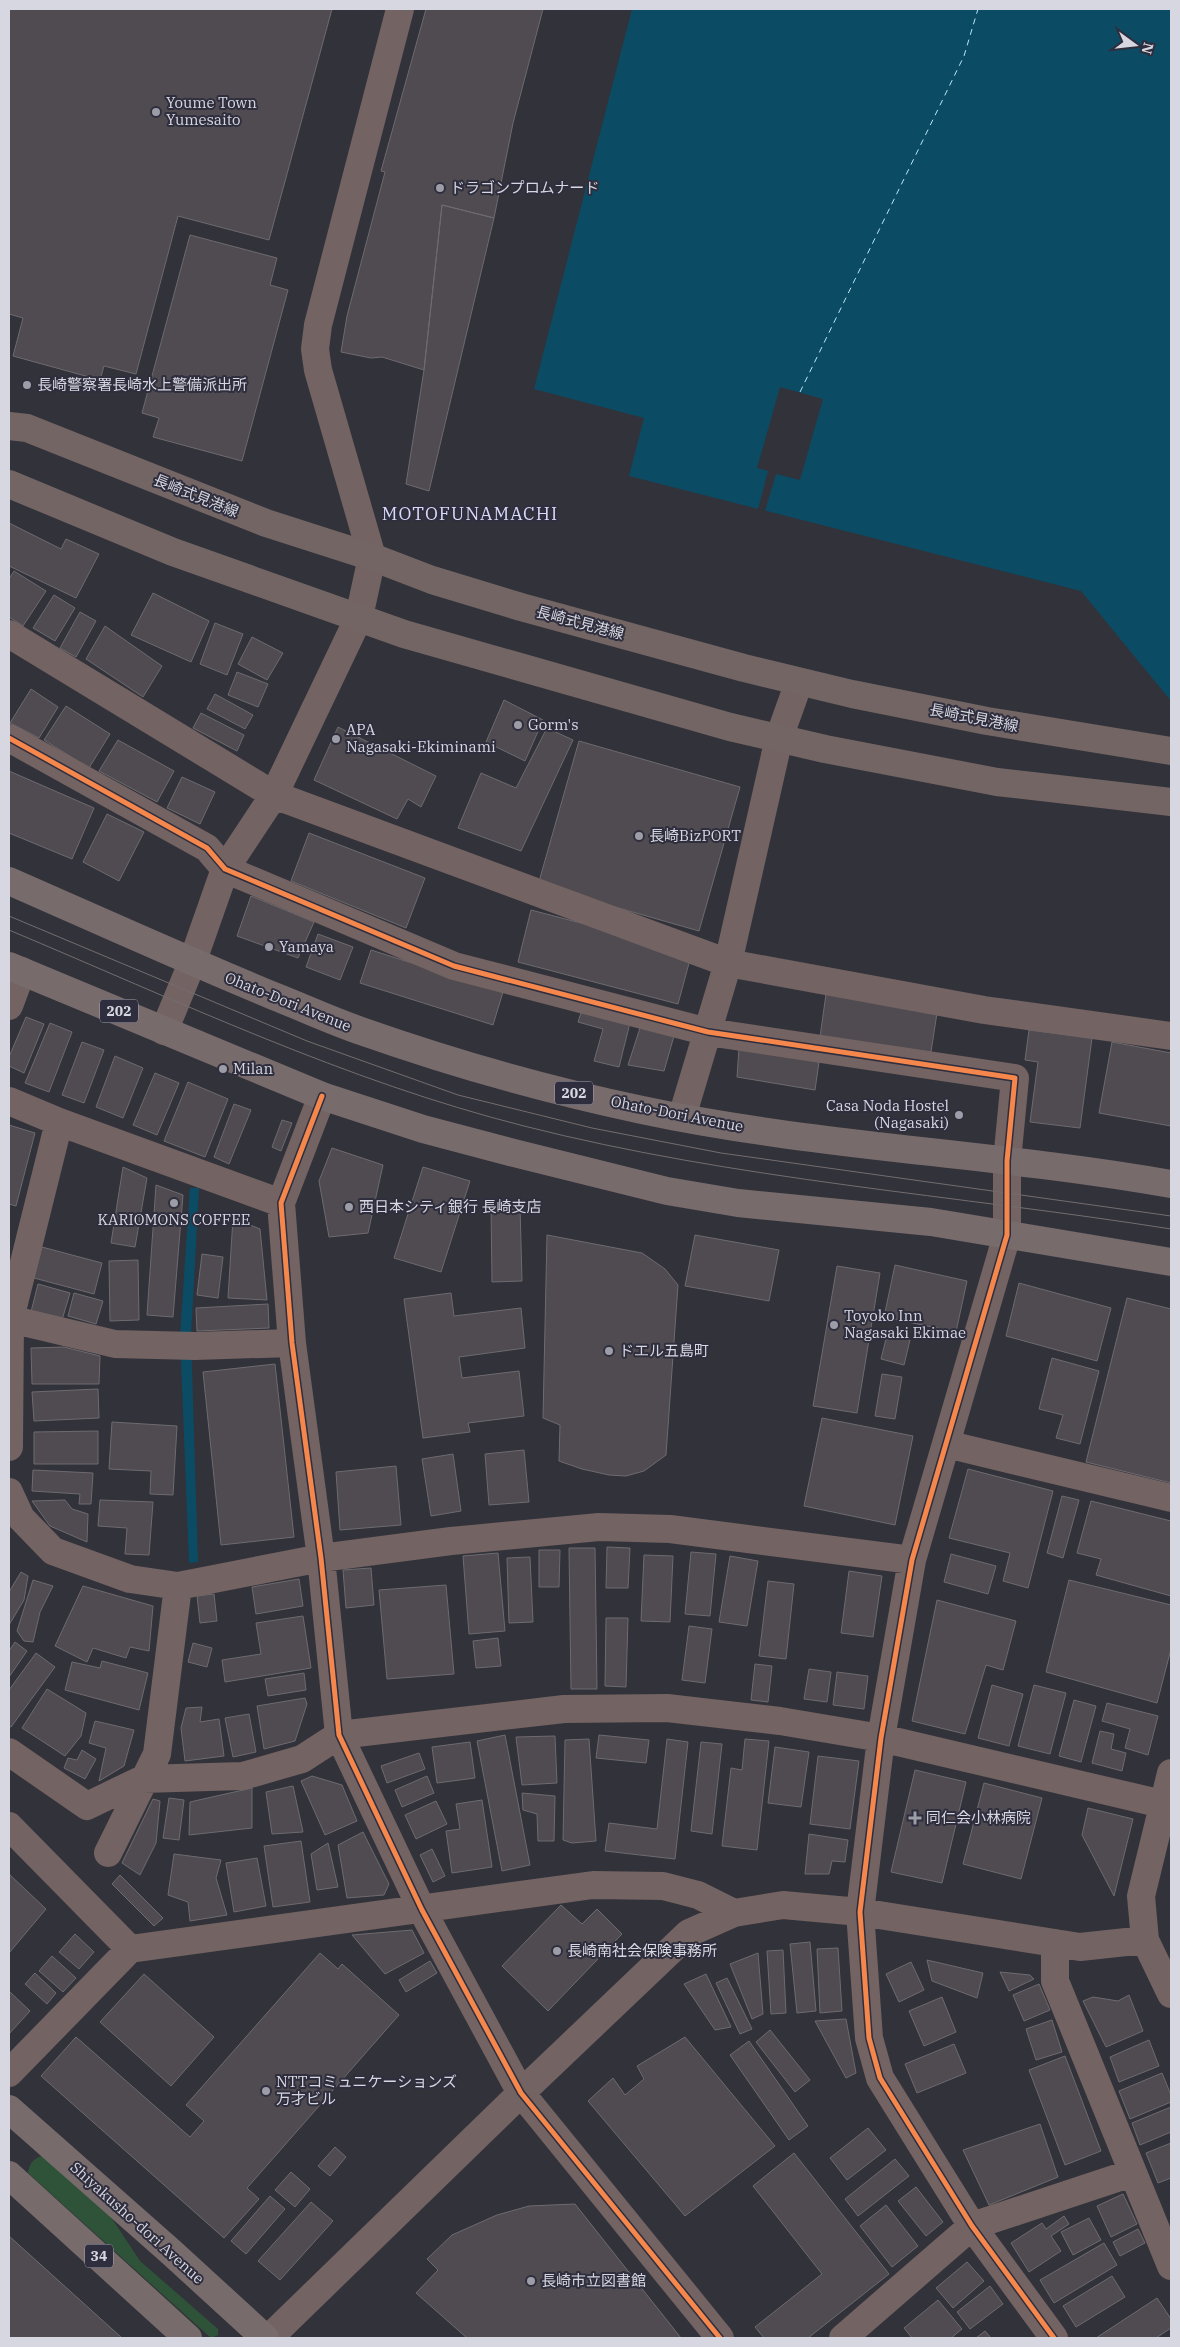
<svg xmlns="http://www.w3.org/2000/svg" width="1180" height="2347" viewBox="0 0 1180 2347" font-family="'IBM Plex Serif','Noto Sans JP',serif">
<style>
.green{fill:#2e5338}
.water{fill:#0b4c64}
.pier{fill:#32323a}
.lines{fill:none;stroke-linecap:round;stroke-linejoin:round}
.ferry{stroke:#bce5f8;stroke-width:1;stroke-dasharray:6 5;stroke-linecap:butt}
.building{fill:#4f4b50;stroke:#6e6b70}
.minor{stroke:#736362;stroke-width:28}
.major{stroke:#736564;stroke-width:28}
.highway{stroke:#786b6c;stroke-width:28}
.tram{stroke:#746d6e;stroke-width:1}
.cycleway-casing{stroke:#2f2e3e;stroke-width:8}
.cycleway{stroke:#f5874c;stroke-width:5}
.poi-dot{fill:#9d9da7;stroke:#2f2e3e;stroke-width:2}
.labels{text-anchor:middle;stroke-width:4;stroke-linejoin:round;paint-order:stroke}
.shield{fill:#2f2e3e;stroke:#a5a4b0;stroke-width:1}
.shield-label{font-size:14px;font-weight:bold;fill:#d7d7e1}
.poi-label{font-size:15px;fill:#d7d7e1;stroke:#2f2e3e;text-anchor:start}
.street-label{font-size:15px;fill:#d7d7e1;stroke:#2f2e3e}
.quarter-label{font-size:18px;letter-spacing:1px;fill:#d8daf7;stroke:#2f2e3e}
</style>
<rect width="100%" height="100%" fill="#32323a"/>
<path class="green" d="M42,2156L111,2217L140,2261L218,2329V2335L211,2338L28,2173C29,2165 33,2158 42,2156Z"/>
<path class="water" d="M632,9H1171V701L1081,591L629,476L644,418L534,389Z
M190,1188H199L191,1336L198,1562L189,1563L180,1336Z"/>
<path class="pier" d="M780,387L823,399L800,480L776,474L765,511L758,509L768,471L757,468Z"/>
<g class="lines">
<path class="ferry" d="M800,392L964,56L978,9"/>
</g>
<path class="building" d="M9,9H332L269,240L178,216L136,374L104,366L100,380L13,356L23,318L9,314Z
M426,9H543L513,123L494,218L442,205L424,370L382,357L371,358L341,352L347,316L385,172L381,171Z
M442,205L494,218L429,491L406,484L424,370Z
M190,235L277,258L270,285L288,290L242,461L153,437L159,418L142,413Z
M9,523L61,549L66,539L99,554L76,598L9,566Z
M14,571L46,591L23,626L9,617V579Z
M153,593L209,621L191,662L131,635Z
M54,595L75,608L55,641L33,628Z
M80,612L96,621L76,657L60,648Z
M215,623L243,634L227,675L200,664Z
M105,626L162,666L143,697L86,659Z
M252,637L283,653L267,680L238,664Z
M237,672L268,684L258,707L228,695Z
M31,689L58,707L39,738L10,723Z
M215,694L253,715L245,729L207,709Z
M504,700L543,720L525,761L486,742Z
M66,706L110,734L89,768L44,740Z
M201,713L244,735L237,751L193,728Z
M338,727L436,776L421,807L408,799L397,819L314,780Z
M547,728L573,740L521,851L458,828L481,773L516,788Z
M118,740L174,771L157,802L99,771Z
M579,741L740,787L699,931L538,885Z
M9,771L94,808L72,859L9,833Z
M182,777L215,792L200,824L167,808Z
M107,814L144,832L119,881L83,862Z
M309,833L425,878L406,928L291,881Z
M251,896L314,922L298,958L237,936Z
M531,910L692,952L678,1004L518,962Z
M318,934L353,947L340,980L306,967Z
M371,950L503,992L493,1025L360,983Z
M826,994L937,1013L931,1052L820,1037Z
M583,1007L630,1023L619,1067L594,1061L603,1029L578,1022Z
M26,1017L44,1024L24,1073L9,1066V1057Z
M50,1023L72,1032L49,1092L25,1083Z
M640,1028L674,1036L664,1071L628,1065Z
M1029,1030L1092,1038L1080,1128L1030,1122L1038,1062L1025,1060Z
M82,1042L104,1050L84,1103L62,1095Z
M1112,1042L1171,1053V1126L1099,1113Z
M739,1048L819,1062L815,1090L737,1077Z
M115,1056L143,1068L123,1118L96,1107Z
M155,1073L179,1083L157,1135L133,1125Z
M188,1082L228,1099L205,1157L164,1141Z
M234,1104L251,1110L229,1164L214,1157Z
M282,1120L292,1123L281,1151L272,1147Z
M9,1125L35,1133L16,1206L9,1204Z
M332,1148L383,1165L368,1233L329,1237L319,1181Z
M123,1167L147,1178L135,1247L111,1243Z
M423,1167L470,1181L441,1272L394,1258Z
M156,1185L183,1195L173,1317L147,1315Z
M491,1207H520L522,1281L492,1282Z
M233,1218L260,1229L267,1300L228,1298Z
M547,1235L642,1253L665,1269L678,1285L666,1455L644,1471L626,1476L609,1475L582,1469L559,1461L560,1425L543,1418Z
M695,1235L779,1250L769,1301L685,1286Z
M42,1247L102,1263L94,1294L34,1278Z
M202,1254L223,1257L218,1298L197,1295Z
M138,1260L139,1320L110,1321L109,1261Z
M895,1265L967,1281L956,1332L884,1317Z
M837,1266L880,1273L857,1413L813,1406Z
M1019,1283L1111,1308L1097,1361L1006,1336Z
M38,1284L70,1293L62,1320L31,1312Z
M74,1293L103,1301L96,1324L68,1316Z
M451,1293L454,1316L521,1308L525,1348L459,1357L462,1378L519,1371L524,1416L468,1423L470,1432L423,1438L404,1299Z
M1127,1298L1171,1309V1483L1086,1462Z
M268,1304L269,1328L197,1331L196,1308Z
M887,1335L910,1340L904,1365L881,1359Z
M64,1347L100,1356L99,1384H32L31,1348Z
M1052,1358L1099,1371L1080,1444L1056,1438L1063,1415L1039,1409Z
M275,1364L294,1537L221,1545L203,1372Z
M882,1374L902,1377L895,1419L875,1416Z
M98,1389L99,1418L34,1421L32,1392Z
M822,1418L913,1436L895,1525L804,1506Z
M112,1422L177,1426L173,1495L150,1494L151,1471L109,1469Z
M98,1431V1464H34V1432Z
M524,1450L529,1502L489,1505L485,1454Z
M453,1454L461,1511L431,1516L422,1459Z
M396,1466L401,1525L340,1530L336,1472Z
M968,1469L1053,1491L1028,1588L1003,1581L1010,1553L949,1538Z
M33,1470L93,1473L91,1504H79L80,1494L32,1491Z
M1062,1496L1079,1500L1063,1558L1047,1553Z
M65,1500L72,1509L88,1514L87,1542L50,1526L32,1501Z
M100,1500L153,1502L149,1555L125,1554L127,1528L98,1526Z
M1091,1501L1171,1521V1596L1096,1575L1101,1559L1077,1553Z
M607,1547L630,1548L628,1588H606Z
M569,1548H595L597,1689H571Z
M539,1550H560L559,1587H539Z
M691,1552L716,1554L710,1616L685,1614Z
M498,1553L505,1631L469,1634L463,1556Z
M951,1554L996,1566L988,1594L944,1582Z
M644,1555L673,1556L670,1622L641,1621Z
M730,1556L758,1561L747,1626L719,1622Z
M530,1557L533,1622L509,1623L507,1558Z
M371,1568L374,1605L346,1608L343,1570Z
M849,1571L882,1576L873,1637L841,1633Z
M21,1572L28,1576L24,1600L9,1625V1592Z
M299,1579L303,1606L256,1614L252,1587Z
M33,1580L53,1586L40,1612L33,1642L24,1641L17,1631Z
M1069,1580L1171,1605V1649L1157,1703L1046,1672Z
M768,1581L794,1584L786,1659L759,1656Z
M446,1585L454,1674L387,1679L379,1590Z
M83,1586L153,1606L149,1651L130,1647L126,1658L93,1648L87,1662L55,1646Z
M214,1594L217,1621L200,1623L197,1596Z
M937,1600L1016,1621L1003,1670L986,1665L965,1734L912,1721Z
M303,1616L311,1668L225,1682L222,1660L261,1654L256,1623Z
M606,1618H628L626,1687L605,1686Z
M689,1626L712,1629L705,1683L682,1680Z
M498,1638L501,1666L476,1668L473,1641Z
M15,1642L27,1651L9,1677V1651Z
M193,1643L212,1648L207,1667L188,1662Z
M36,1653L55,1667L11,1727L9,1726V1690Z
M102,1661L148,1673L139,1710L65,1690L72,1662L100,1668Z
M755,1664L772,1666L768,1702L751,1700Z
M809,1669L831,1672L827,1702L804,1699Z
M837,1672L868,1676L864,1709L833,1705Z
M304,1673L306,1690L268,1696L265,1679Z
M992,1685L1023,1694L1009,1746L978,1738Z
M1034,1685L1066,1693L1050,1754L1018,1746Z
M47,1689L86,1713L81,1736L65,1756L22,1728Z
M305,1698L307,1704L295,1741L264,1749L257,1706Z
M1074,1700L1096,1706L1081,1762L1059,1756Z
M1107,1703L1158,1716L1148,1755L1125,1748L1130,1729L1102,1721Z
M202,1707L200,1722L219,1719L224,1756L185,1761L181,1728L186,1708Z
M249,1714L256,1752L233,1757L225,1718Z
M95,1721L134,1730L124,1766L99,1781L106,1748L89,1743Z
M1100,1731L1114,1734L1111,1749L1126,1753L1122,1771L1092,1763Z
M505,1735L530,1865L502,1871L477,1741Z
M599,1735L649,1740L646,1763L596,1758Z
M555,1736L557,1783L522,1785L516,1737Z
M589,1739L596,1841L572,1843L563,1840L565,1740Z
M667,1739L688,1742L675,1859L605,1851L609,1823L657,1829Z
M745,1739L769,1741L757,1850L722,1846L731,1768L742,1770Z
M470,1742L475,1778L437,1783L432,1747Z
M701,1742L722,1744L712,1834L691,1831Z
M775,1747L809,1752L801,1807L768,1803Z
M82,1750L96,1759L85,1779L64,1768L68,1758L77,1760Z
M419,1753L425,1769L387,1783L381,1766Z
M818,1756L859,1761L850,1829L810,1824Z
M915,1770L966,1782L942,1883L891,1872Z
M312,1776L342,1785L357,1821L325,1835L301,1781Z
M427,1776L434,1793L402,1807L395,1790Z
M984,1783L1042,1798L1021,1879L963,1864Z
M293,1786L303,1832L272,1834L266,1792Z
M252,1788V1828L189,1835L190,1802Z
M522,1793L555,1796L554,1841H538L537,1814L523,1810Z
M169,1798L184,1800L179,1840L163,1838Z
M153,1799L160,1801L156,1843L140,1875L122,1863Z
M482,1800L492,1867L452,1873L446,1831L460,1829L456,1804Z
M436,1801L447,1824L416,1839L405,1815Z
M1088,1808L1133,1819L1114,1896L1082,1835Z
M363,1832L389,1884L384,1895L347,1898L338,1845Z
M809,1834L848,1840L845,1862L832,1861L829,1874H805Z
M301,1841L310,1902L273,1907L264,1846Z
M328,1843L338,1887L317,1890L311,1854Z
M432,1849L445,1876L433,1882L420,1855Z
M174,1854L221,1860L216,1878L227,1915L190,1921L188,1902L168,1895Z
M257,1858L266,1906L234,1912L226,1863Z
M9,1874L46,1909L9,1953Z
M120,1875L163,1918L154,1926L112,1884Z
M561,1905L582,1924L597,1909L622,1934L548,2011L502,1966Z
M412,1930L424,1953L385,1974L352,1935Z
M75,1934L94,1952L79,1969L59,1952Z
M810,1942L816,2011L797,2013L790,1944Z
M838,1948L842,2011L820,2013L817,1949Z
M783,1950L786,2013L771,2014L767,1951Z
M320,1953L338,1969L342,1964L399,2015L247,2188L259,2199L224,2238L41,2076L76,2037L190,2137L204,2121L186,2105Z
M758,1953L763,2014L752,2019L730,1964Z
M52,1956L76,1978L63,1992L39,1971Z
M927,1960L983,1973L977,1998L932,1981Z
M430,1961L437,1973L406,1992L399,1980Z
M911,1962L924,1990L899,2002L886,1974Z
M1000,1972L1030,1975L1034,1979L1009,1991Z
M35,1973L56,1993L47,2004L25,1984Z
M144,1974L214,2037L171,2086L100,2022Z
M706,1974L731,2027L715,2030L684,1984Z
M727,1978L752,2029L740,2034L716,1983Z
M1039,1984L1050,2010L1024,2021L1013,1995Z
M9,1991L30,2011L9,2034Z
M1129,1995L1143,2031L1106,2047L1083,2001L1093,1997L1118,2001Z
M942,1997L956,2032L924,2046L909,2011Z
M846,2019L856,2073L846,2078L815,2021Z
M1052,2020L1062,2052L1036,2060L1026,2029Z
M770,2030L810,2080L795,2092L756,2042Z
M685,2037L775,2146L685,2216L588,2101L613,2078L625,2095L644,2079L637,2066Z
M1149,2040L1159,2066L1119,2082L1110,2057Z
M749,2041L808,2126L789,2140L730,2055Z
M954,2044L966,2073L917,2093L905,2064Z
M1065,2056L1101,2151L1065,2165L1029,2070Z
M1162,2073L1171,2095V2102L1130,2119L1119,2091Z
M1171,2107V2132L1140,2145L1132,2123Z
M1040,2124L1058,2177L989,2205L963,2150Z
M868,2128L886,2150L847,2180L830,2158Z
M1171,2143V2178L1158,2183L1146,2153Z
M335,2147L346,2157L330,2176L318,2166Z
M794,2153L889,2274L808,2338H764L755,2327L822,2274L753,2186Z
M895,2159L909,2176L858,2216L845,2199Z
M291,2172L310,2189L295,2207L275,2190Z
M916,2187L943,2222L926,2236L898,2201Z
M1123,2194L1137,2224L1111,2237L1097,2206Z
M270,2196L285,2209L246,2254L231,2241Z
M311,2202L333,2221L280,2280L258,2261Z
M575,2204L681,2338H467L416,2293L438,2270L427,2259L452,2235L497,2215L529,2206Z
M886,2205L918,2246L892,2267L860,2226Z
M1064,2216L1069,2224L1051,2236L1061,2251L1029,2272L1011,2243L1042,2223L1046,2229Z
M1089,2218L1101,2240L1073,2255L1061,2232Z
M1138,2229L1145,2243L1120,2256L1113,2242Z
M9,2236L122,2338H9Z
M1104,2243L1117,2265L1054,2303L1040,2280Z
M967,2262L984,2281L953,2308L936,2288Z
M1112,2276L1125,2297L1076,2327L1063,2306Z
M990,2286L1003,2304L970,2329L957,2312Z
M1157,2298L1171,2319V2328L1156,2338H1096Z
M938,2300L962,2329L951,2338H912L904,2328Z
M985,2331L991,2338H976Z"/>
<g class="lines">
<path class="minor" d="M9,634L274,795L728,963L984,1010L1171,1036
M9,738L207,848L225,869L454,966L708,1032L1015,1078L1007,1161V1235L912,1560L881,1738L860,1912L869,2038L880,2078L972,2226L1054,2338
M9,1006L22,971
M164,1031L192,963L225,869L274,795L359,617L372,557L318,370L315,349L318,325L400,9
M322,1096L281,1203L292,1343L321,1558L339,1735L422,1910L521,2093L720,2338
M9,1101L59,1122L281,1203
M682,1117L728,963L779,738L799,682
M10,1319L115,1344L195,1346L292,1343
M946,1444L1171,1498
M9,1447L10,1319L59,1122
M9,1492L21,1518L53,1551L130,1579L178,1586L321,1558L451,1541L599,1527L670,1529L912,1560
M9,1752L87,1806L143,1779L243,1776L302,1759L339,1735L564,1709L667,1708L780,1721L881,1738L1171,1806
M1171,1773L1141,1896L1145,1940L1171,1994
M9,1826L130,1949
M108,1853L157,1754L178,1586
M1055,1943V1981L1171,2266
M9,2073L130,1949L593,1885L663,1886L698,1895L734,1913
M269,2338L521,2093L689,1933L734,1913L783,1905L860,1912L1080,1947L1145,1940
M843,2338L972,2226L1132,2173"/>
<path class="major" d="M9,426L27,428L266,523L372,557L432,580L521,607L744,668L852,694L987,721L1171,751
M9,484L173,552L404,634L730,727L825,749L997,782L1171,802"/>
<path class="highway" d="M9,881C98,920 186,960 276,997C304,1008 332,1021 361,1031C452,1063 547,1090 642,1110C816,1147 996,1153 1171,1184
M9,966L322,1096L423,1129L514,1153L667,1191L738,1203L931,1222L1171,1262
M9,2109L171,2252L265,2338
M9,2175L188,2338"/>
<path class="tram" d="M9,916L307,1041L458,1095L592,1128L721,1153L1171,1216
M9,930C178,1001 346,1081 524,1126C736,1180 956,1195 1171,1229"/>
<defs>
<path id="cycleway" d="M9,738L207,848L225,869L454,966L708,1032L1015,1078L1007,1161V1235L912,1560L881,1738L860,1912L869,2038L880,2078L972,2226L1054,2338
M322,1096L281,1203L292,1343L321,1558L339,1735L422,1910L521,2093L720,2338"/>
</defs>
<use href="#cycleway" class="cycleway-casing"/>
<use href="#cycleway" class="cycleway"/>
</g>
<g class="poi-dot">
<circle cx="156" cy="112" r="5"/>
<circle cx="440" cy="188" r="5"/>
<circle cx="27" cy="385" r="5"/>
<circle cx="518" cy="725" r="5"/>
<circle cx="336" cy="739" r="5"/>
<circle cx="639" cy="836" r="5"/>
<circle cx="269" cy="947" r="5"/>
<circle cx="223" cy="1069" r="5"/>
<circle cx="959" cy="1115" r="5"/>
<circle cx="174" cy="1203" r="5"/>
<circle cx="349" cy="1207" r="5"/>
<circle cx="834" cy="1325" r="5"/>
<circle cx="609" cy="1351" r="5"/>
<path d="M912.5 1810.5h5v5h5v5h-5v5h-5v-5h-5v-5h5z"/>
<circle cx="557" cy="1951" r="5"/>
<circle cx="266" cy="2091" r="5"/>
<circle cx="531" cy="2281" r="5"/>
</g>
<g class="labels">
<g class="shield">
<rect x="100" y="999.5" width="38" height="23" rx="4"/>
<rect x="555" y="1081.5" width="38" height="23" rx="4"/>
<rect x="85" y="2244.5" width="28" height="23" rx="4"/>
</g>
<g class="shield-label">
<text x="119" y="1016">202</text>
<text x="574" y="1098">202</text>
<text x="99" y="2261">34</text>
</g>
<g class="poi-label">
<text x="166" y="108">Youme Town<tspan x="166" dy="17">Yumesaito</tspan></text>
<text x="450" y="193">ドラゴンプロムナード</text>
<text x="37" y="390">長崎警察署長崎水上警備派出所</text>
<text x="528" y="730">Gorm's</text>
<text x="346" y="735">APA<tspan x="346" dy="17">Nagasaki-Ekiminami</tspan></text>
<text x="649" y="841">長崎BizPORT</text>
<text x="279" y="952">Yamaya</text>
<text x="233" y="1074">Milan</text>
<text x="949" y="1111" text-anchor="end">Casa Noda Hostel<tspan x="949" dy="17">(Nagasaki)</tspan></text>
<text x="359" y="1212">西日本シティ銀行 長崎支店</text>
<text x="174" y="1225" text-anchor="middle">KARIOMONS COFFEE</text>
<text x="844" y="1321">Toyoko Inn<tspan x="844" dy="17">Nagasaki Ekimae</tspan></text>
<text x="619" y="1356">ドエル五島町</text>
<text x="926" y="1823">同仁会小林病院</text>
<text x="567" y="1956">長崎南社会保険事務所</text>
<text x="276" y="2087">NTTコミュニケーションズ<tspan x="276" dy="17">万才ビル</tspan></text>
<text x="541" y="2286">長崎市立図書館</text>
</g>
<g class="street-label">
<text transform="translate(196 496) rotate(22)" y="5">長崎式見港線</text>
<text transform="translate(580 623) rotate(15)" y="5">長崎式見港線</text>
<text transform="translate(974 718) rotate(11)" y="5">長崎式見港線</text>
<text transform="translate(288 1002) rotate(22)" y="5">Ohato-Dori Avenue</text>
<text transform="translate(677 1114) rotate(11)" y="5">Ohato-Dori Avenue</text>
<text transform="translate(137 2223) rotate(42)" y="5">Shiyakusho-dori Avenue</text>
</g>
<g class="quarter-label">
<text x="470" y="520">MOTOFUNAMACHI</text>
</g>
</g>
<rect width="1180" height="2347" fill="none" stroke="#d7d7e1" stroke-width="20"/>
<g transform="translate(1135 45) rotate(105)" stroke="#2f2e3e" stroke-width="4" paint-order="stroke">
<path d="M0-4L9 19L0 12L-9 19Z" fill="#d7d7e1"/>
<text y="-8" font-size="14" font-weight="bold" text-anchor="middle" fill="#d7d7e1">N</text>
</g>
</svg>
